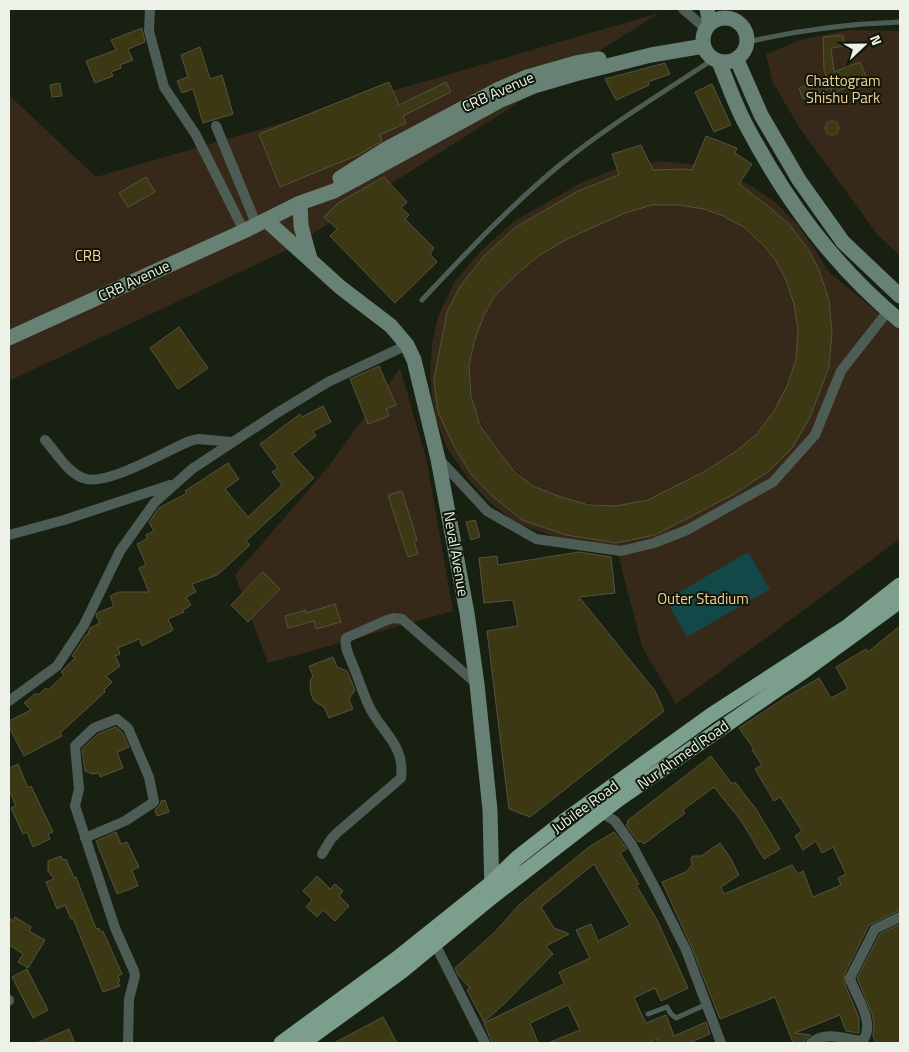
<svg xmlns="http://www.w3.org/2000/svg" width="909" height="1052" viewBox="0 0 909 1052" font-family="'Titillium Web',sans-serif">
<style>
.green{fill:#362919;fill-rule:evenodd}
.water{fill:#134848}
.building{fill:#3c3813;stroke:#555341;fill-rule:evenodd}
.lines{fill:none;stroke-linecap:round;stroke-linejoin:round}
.lane{stroke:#4d5d55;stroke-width:5}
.street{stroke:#4d5d55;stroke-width:10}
.secondary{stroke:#678275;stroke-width:15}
.primary{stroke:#7b9e8d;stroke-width:15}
.labels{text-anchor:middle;stroke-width:4;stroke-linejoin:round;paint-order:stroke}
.park-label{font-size:15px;fill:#fbcf9a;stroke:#0f1709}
.street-label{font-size:15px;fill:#ecf2e8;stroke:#0f1709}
</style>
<rect width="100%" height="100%" fill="#182012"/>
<path class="green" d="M659,13L287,250L9,381V95L96,177Z
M849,30L900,31V256L877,234L799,127L772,81L766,54L800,40Z
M660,161L691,164L721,171L753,187L775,202L799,226L830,273L900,331V539L676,704L642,647L616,546L568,541L518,524L490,503L470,481L447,448L434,414L430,375L432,344L438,317L455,281L480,252L513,222L579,184L613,170ZM685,169L712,174L746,190L769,207L789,224L808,249L819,270L829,300L832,333L829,367L810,417L792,448L769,471L734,494L655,535L616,543L566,535L522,520L491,495L471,474L454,446L438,412L434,379L447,312L461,285L484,256L623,173Z
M652,205C670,205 689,204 706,210C767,229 810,295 795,360C789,387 775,413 757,433C739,454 711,467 688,479C675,486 662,494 648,499C621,510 594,506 566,499C530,489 512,470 491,440C473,414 465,384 472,352C476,333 483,314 494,298C499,291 505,286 511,280C550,242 601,219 652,205Z
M400,368L427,462L453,611L268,663L235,575L328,467Z"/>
<path class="water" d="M748,552L770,589L687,637L666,600Z"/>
<path class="building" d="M142,28L145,42L128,49L133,60L120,65L121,68L111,72L113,76L95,83L86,61L116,50L111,40Z
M843,35L844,46L831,48L834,72L860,62L867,78L836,92L832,93L831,88L803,99L799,88L827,78L824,70L823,37Z
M200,47L210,79L222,75L233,114L203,123L193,89L182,93L177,81L188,77L181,55Z
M665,63L670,74L648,82L649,85L616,100L605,79Z
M389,82L399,105L446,82L451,92L403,116L406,123L380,135L382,141L360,154L280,187L259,134Z
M60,83L62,96L52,97L50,85Z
M712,84L731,125L714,132L695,92Z
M825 128a7 7 0 1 1 14 0a7 7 0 1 1-14 0Z
M706,136L737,148L735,153L752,164L739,184L769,207L789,224L808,249L819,270L829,300L832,333L829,367L810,417L792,448L769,471L734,494L655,535L616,543L566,535L522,520L491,495L471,474L454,446L438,412L434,379L447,312L461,285L484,256L516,227L578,191L619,175L612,154L641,145L653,170L685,169L692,170ZM652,205H679L704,209L723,216L743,227L762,244L775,260L786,280L794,304L798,330L796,359L788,384L774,411L756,435L735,452L707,470L648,500L616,506L589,505L561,497L535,487L516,473L499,452L480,425L471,396L469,366L474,342L484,315L495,296L518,273L540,255L567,239L625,213Z
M146,177L155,192L128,207L119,193Z
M384,177L407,202L401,208L409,215L405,219L434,248L430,254L437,262L395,303L330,236L337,229L324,217L338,203Z
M179,327L208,368L178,389L150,348Z
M379,366L396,405L386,409L389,416L368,424L350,379Z
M323,406L331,422L313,431L316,436L292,454L314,478L246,541L250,545L224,569L217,575L192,584L196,592L186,597L191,605L183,610L184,612L168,619L173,630L142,646L139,639L118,648L120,654L115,656L120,666L106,676L112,682L104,690L105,692L60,733L62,736L24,756L9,727V721L31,710L24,703L36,693L38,695L46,688L48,690L64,675L61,672L75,658L72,656L86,635L88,634L90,628L100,623L96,616L97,613L114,606L110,596L119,592H149L139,568L146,565L137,544L147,539L146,535L154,531L149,522L159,508L187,493L185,491L228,463L239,479L225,489L248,517L282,485L272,472L278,468L260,444L300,414L302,417Z
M402,491L417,540L414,541L418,554L408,557L388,495Z
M475,520L480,537L471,540L466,522Z
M579,552L611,557L615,593L579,597L655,691L664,711L530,817L509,809L487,631L518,626L513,600L484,603L479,558L497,556L498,565Z
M263,572L280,589L248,622L231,605Z
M335,604L341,622L316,629L314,621L288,628L285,616L306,610V613Z
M900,626V910L869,925L844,975L846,987L859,1018V1033L846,1031L840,1015L795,1033L811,1035L805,1040L804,1043H793L775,997L720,1019L692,948L662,882L686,872L692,865L691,858L693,856H701L720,843L731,859L739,875L721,887L724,894L792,865L798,874L803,871L813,897L841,885L838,878L846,874L833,847L822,853L816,841L803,850L795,836L802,831L780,797L774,801L755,769L762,765L752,750L754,749L739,728L786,697L819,678L831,698L848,689L836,667L866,649L868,652Z
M333,657L337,667L347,671L355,690L349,699L353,709L329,718L324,707L314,701L311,694L310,681L313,676L309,666Z
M116,727L122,732L129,747L117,752L123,768L100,777L99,773L92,774L85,771L82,749L98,734Z
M711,756L732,784L735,782L756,809L780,849L764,859L742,822L714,787L683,810L685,813L644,844L641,841L638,842L626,825L628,823L627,821Z
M18,764L28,788L31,786L53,832L48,834L50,839L33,847L27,832L23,834L11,808L16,806L9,790V768Z
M165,800L169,812L157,816L155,810L160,805L161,801Z
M116,832L121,844L127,842L139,867L132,870L138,886L117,894L96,841Z
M614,832L627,849L620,853L639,884L636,885L657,920L688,988L661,1001L655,988L634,998L646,1023L666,1015L674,1036L706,1022L710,1034L689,1043H658L657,1039L649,1043H548L580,1030L568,1005L530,1023L538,1043H492L484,1023L564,984L559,972L590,958L576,930L591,924L598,941L630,925L594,864L541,907L554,928L569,934L546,946L553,954L504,1004L484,1022L467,990L470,988L458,975L455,968L494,933L519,905L533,893L589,847Z
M61,856L63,860L66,859L74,878L76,877L96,929L99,928L101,932L103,931L122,974L118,976L120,981L118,982L120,986L103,992L73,918L71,919L65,905L57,909L46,882L54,879L48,871V861Z
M317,876L330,889L335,884L343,891L339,896L349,906L335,921L323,910L317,917L306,907L312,900L303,891Z
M15,917L31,927L29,931L45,940L28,968L18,962L23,954L9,945V918L13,921Z
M900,924V1043H876L873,1036L874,1024L872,1014L857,978L880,934Z
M27,969L48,1010L33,1018L12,977Z
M383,1017L397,1043H334Z
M69,1029L75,1043H37Z"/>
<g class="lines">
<path class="lane" d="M748,42C798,30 848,24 900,22
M422,300C466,253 511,205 561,164C608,126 659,95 709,62L712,58
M648,1014L667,1007L671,1014L676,1018L707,1004"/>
<path class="street" d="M150,9L149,31L164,87L196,135L244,231
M683,9L706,29
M216,126L255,221
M45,440C56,452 67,472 83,478C105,488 167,450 190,441L198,439L232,442
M439,459L487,511L536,539L621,551L654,543L687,530L773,482L815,435L841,371L888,311
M9,535L64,520L170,485
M9,701L57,666L84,625L120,551L155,502L192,469L277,413L328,382L407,345
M602,813L615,821L632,845L655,888L686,950L721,1043
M85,838L125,821L154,802L149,777L128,728L117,719L94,728L75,746L79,789L75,806L115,928L134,971L135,976L129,999L128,1043
M322,854L331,839L338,832L401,778C405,746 384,734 371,710C363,695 359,679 352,663C349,655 344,647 346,638L387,620L394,618L402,619L477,684
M435,944L485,1043
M9,1001V1000
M811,1043C825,1031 843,1038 860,1041L864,1039C875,1020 855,996 850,978L875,929L900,917"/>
<path class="secondary" d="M707,9L710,24
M703 40a22 22 0 1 1 44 0a22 22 0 1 1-44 0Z
M737,60L761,115L799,180L843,242L900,296
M719,62C728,83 735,105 746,125C786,201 834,266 900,321
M340,178L386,149L497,90L527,77L576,63L599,59
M300,203L301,226L310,259
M266,220L340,287L391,326L407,345L414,360L438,459L467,613L477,684L490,810L492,893
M9,338L244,231L300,203L334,191L501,100L534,86L575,74L651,55L704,46"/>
<path class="primary" d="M281,1043L396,959L491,883L517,858L568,818L711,715L848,626L900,585
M303,1043L401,972L492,897L619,799L807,669L900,601"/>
</g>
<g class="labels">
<g class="park-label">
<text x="843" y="86">Chattogram<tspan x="843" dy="17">Shishu Park</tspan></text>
<text x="88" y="261">CRB</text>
<text x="703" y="604">Outer Stadium</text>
</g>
<g class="street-label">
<text transform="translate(498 92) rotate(-24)" y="5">CRB Avenue</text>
<text transform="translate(134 281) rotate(-25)" y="5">CRB Avenue</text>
<text transform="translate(456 554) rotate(80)" y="5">Neval Avenue</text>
<text transform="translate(683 755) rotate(-35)" y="5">Nur Ahmed Road</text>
<text transform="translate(585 807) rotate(-36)" y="5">Jubilee Road</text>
</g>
</g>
<rect width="909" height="1052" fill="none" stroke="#ecf2e8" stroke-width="20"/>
<g transform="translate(864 45) rotate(68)" stroke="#0f1709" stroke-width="4" paint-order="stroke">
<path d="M0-4L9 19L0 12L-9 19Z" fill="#ecf2e8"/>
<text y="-8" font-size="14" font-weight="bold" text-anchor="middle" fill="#ecf2e8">N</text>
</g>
</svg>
